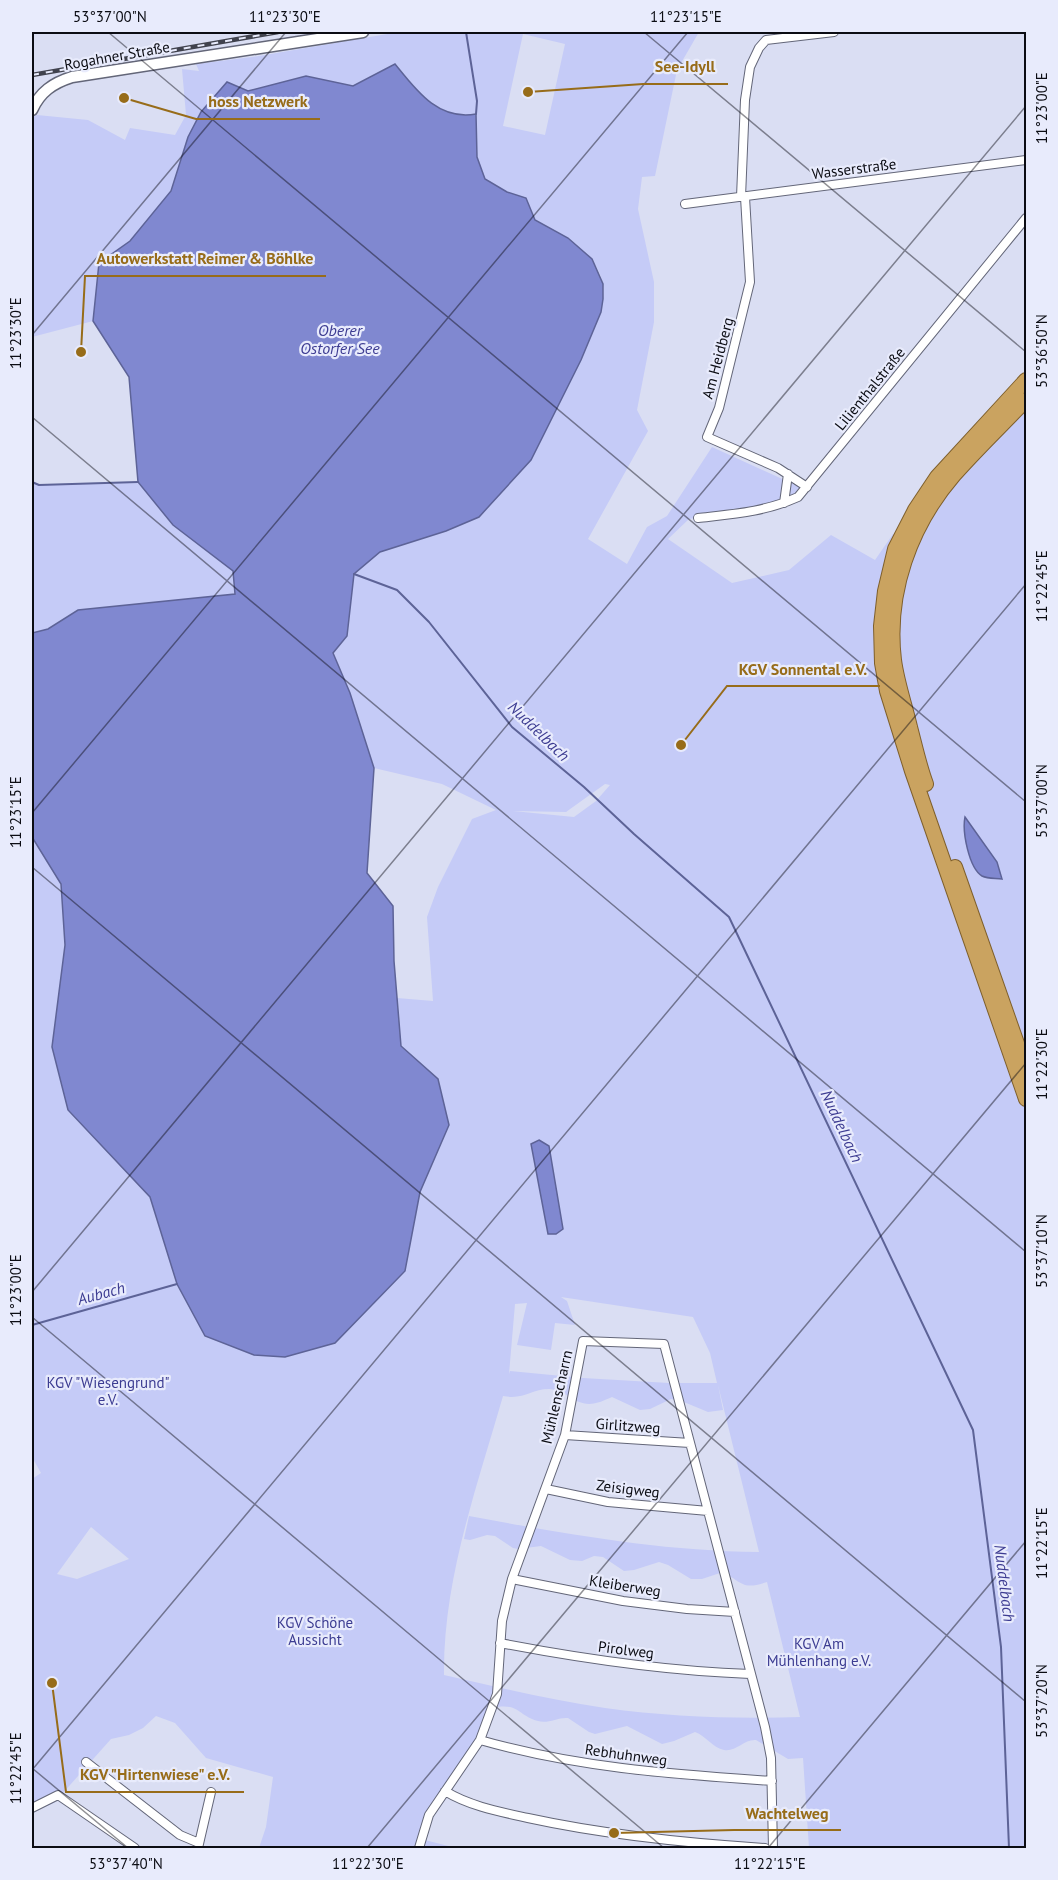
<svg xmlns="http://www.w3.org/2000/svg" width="1058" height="1880" viewBox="0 0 1058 1880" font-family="'PT Sans',sans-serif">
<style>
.green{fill:#c5cbf7;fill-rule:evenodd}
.water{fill:#8088d0;stroke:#5d6397;stroke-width:1.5}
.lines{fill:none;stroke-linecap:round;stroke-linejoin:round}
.stream{stroke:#5d6397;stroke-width:2}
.minor-casing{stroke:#636678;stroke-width:10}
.tertiary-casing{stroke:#636678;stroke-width:13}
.trunk-casing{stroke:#7e5f2c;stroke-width:16}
.minor{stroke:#fff;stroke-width:8}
.tertiary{stroke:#fff;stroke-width:10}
.trunk{stroke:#caa360;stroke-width:14}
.rail-casing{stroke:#40424d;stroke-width:4.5}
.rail{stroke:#e8ebfc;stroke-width:2;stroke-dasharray:7;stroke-linecap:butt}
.ticks{fill:none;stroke:#0b0c13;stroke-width:1.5;stroke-opacity:0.45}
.labels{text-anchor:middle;stroke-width:4.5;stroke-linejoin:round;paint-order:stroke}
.street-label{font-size:15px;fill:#0b0c13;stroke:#e8ebfc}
.park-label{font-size:15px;fill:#3c3c92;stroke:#e8ebfc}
.water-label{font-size:16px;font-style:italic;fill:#3d3c92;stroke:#e8ebfc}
.leader{fill:none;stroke:#976c19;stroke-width:2}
.callout-dot{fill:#976c19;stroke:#e8ebfc;stroke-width:2}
.callout-label{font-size:16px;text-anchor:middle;font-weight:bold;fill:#976c19;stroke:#e8ebfc;stroke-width:4.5;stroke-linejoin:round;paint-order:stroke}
.neatline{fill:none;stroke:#0b0c13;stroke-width:2}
.ticks-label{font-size:15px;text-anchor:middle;fill:#0b0c13}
</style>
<rect width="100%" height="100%" fill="#dadef3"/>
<path class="green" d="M399,32H699L677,70L655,176L642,177L638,209L654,282V322L637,410L648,431L588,539L627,564L647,527L667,516L712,447L800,487L791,497L748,508L689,519L668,539L732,583L789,570L831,535L875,560L893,534L900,533L1026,374V1848H809L803,1758L788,1759L756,1740C744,1739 736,1752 724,1750C713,1748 706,1736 695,1732L674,1741L662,1744L627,1726L595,1734L589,1732L568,1718C558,1717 548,1724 538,1721C517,1715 519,1702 492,1708L480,1740L445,1791L421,1839L456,1848H259L266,1827L273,1777L206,1758L175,1723L156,1716L143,1728L129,1735L111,1739L54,1803L32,1812V1479L41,1473L32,1457V837L61,884L65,945L52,1047L68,1110L150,1197L177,1284L405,1271L420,1192L449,1125L438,1079L401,1046L397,998L433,1001L427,917L438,887L472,819L496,810L442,784L374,768L350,693L333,653L347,636L354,574L380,552L446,531L601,312C602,304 605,292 603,284C596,251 562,235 535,220L526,198L507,192L485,179L477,157L476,114C437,121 416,90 395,64L353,86L306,76L248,91L227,82L201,112L188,137L171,191L130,241L99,263L93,321L32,337V117L37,115L88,120L125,140L130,128L175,135L186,115L182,69L199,71L196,64L259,56ZM523,34L565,44L545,135L503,126ZM605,784L610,785L596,801L574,817L513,811L566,812ZM561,1297L693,1317L710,1353L717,1383H669L583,1378L510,1371L509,1374L515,1304L527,1303L517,1345L551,1350L555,1323L575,1325L567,1301ZM718,1385L759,1552C659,1551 567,1534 469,1516L464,1539L470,1540L487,1535L495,1536L513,1548L518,1549L541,1546L570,1560L582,1561L594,1556L603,1557L624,1571L634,1570L659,1562L668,1565L691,1579H702L720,1573C742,1578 738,1592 767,1582L800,1717C735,1719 670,1717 605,1708C550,1700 497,1687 444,1675C443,1579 477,1487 503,1396C524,1400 531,1389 549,1389C564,1389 574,1404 589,1404C597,1404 605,1400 612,1397L640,1410L650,1409L671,1399L679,1400L708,1412L723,1410ZM91,1527L129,1559L77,1579L57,1574Z
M32,482L39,485L138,482L173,525L233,571L235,594L78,610L48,629L32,633Z"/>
<path class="water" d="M395,64C416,90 438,121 476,114L477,157L485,179L507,192L526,198L535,220L568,238L592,259L603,284V299L601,312L581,360L531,460L479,517L446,531L380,552L354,574L347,636L333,653L350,693L374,768L367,873L393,906L394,961L401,1046L438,1079L449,1125L420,1192L405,1271L335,1343L285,1357L254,1355L205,1336L177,1284L150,1197L68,1110L52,1047L65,945L61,884L32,837V633L48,629L78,610L235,594L233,571L173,525L138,482L129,377L93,321L99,263L130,241L171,191L188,137L201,112L227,82L248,91L306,76L353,86Z
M965,817L997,862L1002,879C996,878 988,879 982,876C969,868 962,832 965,817Z
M539,1140L549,1146L563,1229L556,1234H548L531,1144Z"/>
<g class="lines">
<path class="stream" d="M466,32L477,101L476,114
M32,482L39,485L138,482
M354,574L397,590L429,622L512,727L584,787L634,834L729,917L973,1430L1001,1647L1009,1848
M32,1325L177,1284"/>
<defs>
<path id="minor" d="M741,197L745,100L750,67L759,48L766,40L834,32
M745,197L750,282L719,408L707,437L778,468L807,487
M685,204L1026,160
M784,503L788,474
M698,518C733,514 765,512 798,497L1026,218
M565,1435L690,1443
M546,1489L608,1502L708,1511
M512,1579L623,1601L687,1609L735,1612
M500,1643C583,1659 666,1671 750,1674
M480,1740C578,1768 671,1774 772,1781
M86,1762L180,1835L199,1843
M445,1791C469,1806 501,1812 528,1818C606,1835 685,1843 765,1848
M32,1808L58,1795L135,1848
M198,1848L211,1792
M419,1848L429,1815L480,1740L497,1694L502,1621L512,1579L565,1435L583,1341L664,1344L765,1727L771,1758L773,1848"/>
<path id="tertiary" d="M32,110C40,92 53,83 72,77L363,32"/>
<path id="trunk" d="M1026,380L937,477L915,510L895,549L885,591L881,626L882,663L887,691L912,771L1026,1099
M926,784C919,765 915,746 910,727C905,705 897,683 894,660C886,593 910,526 954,475C977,449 1002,425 1026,400
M955,867L1026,1069"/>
</defs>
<use href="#minor" class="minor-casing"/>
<use href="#tertiary" class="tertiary-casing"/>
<use href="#trunk" class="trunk-casing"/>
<use href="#minor" class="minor"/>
<use href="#tertiary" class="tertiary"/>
<use href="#trunk" class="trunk"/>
<defs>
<path id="rail" d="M32,75L278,32"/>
</defs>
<use href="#rail" class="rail-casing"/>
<use href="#rail" class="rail"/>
</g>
<path class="ticks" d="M108,32L1026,802M644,32L1026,352M32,335L286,32M32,417L1026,1252M32,813L688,32M32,867L1026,1702M32,1292L1026,106M32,1317L664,1848M32,1768L128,1848M32,1770L1026,584M367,1848L1026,1063M768,1848L1026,1541"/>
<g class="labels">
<g class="street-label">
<text transform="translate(117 56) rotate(-10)" y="5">Rogahner Straße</text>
<text transform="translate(854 169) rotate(-7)" y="5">Wasserstraße</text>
<text transform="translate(718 358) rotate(-75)" y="5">Am Heidberg</text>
<text transform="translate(870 389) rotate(-51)" y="5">Lilienthalstraße</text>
<text transform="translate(557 1397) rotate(-77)" y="5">Mühlenscharrn</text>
<text transform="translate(628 1426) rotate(4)" y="5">Girlitzweg</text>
<text transform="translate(628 1489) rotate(7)" y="5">Zeisigweg</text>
<text transform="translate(625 1586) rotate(9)" y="5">Kleiberweg</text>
<text transform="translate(626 1650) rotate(7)" y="5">Pirolweg</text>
<text transform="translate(626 1755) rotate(8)" y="5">Rebhuhnweg</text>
</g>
<g class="park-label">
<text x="108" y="1388">KGV "Wiesengrund"<tspan x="108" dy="17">e.V.</tspan></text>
<text x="315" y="1628">KGV Schöne<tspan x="315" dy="17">Aussicht</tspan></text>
<text x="819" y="1649">KGV Am<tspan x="819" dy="17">Mühlenhang e.V.</tspan></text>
</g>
<g class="water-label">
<text x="340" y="336">Oberer<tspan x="340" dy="18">Ostorfer See</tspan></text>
<text transform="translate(539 731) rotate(44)" y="6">Nuddelbach</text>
<text transform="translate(842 1126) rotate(65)" y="6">Nuddelbach</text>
<text transform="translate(101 1293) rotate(-15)" y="6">Aubach</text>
<text transform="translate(1005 1583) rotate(83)" y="6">Nuddelbach</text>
</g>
</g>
<path class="leader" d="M528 92L643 84H728M124 98L196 119H320M81 352L85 276H326M681 745L727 686H880M52 1683L66 1792H244M614 1833L734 1830H841"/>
<g class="callout-dot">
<circle cx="528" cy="92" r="6"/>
<circle cx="124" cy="98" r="6"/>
<circle cx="81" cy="352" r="6"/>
<circle cx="681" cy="745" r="6"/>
<circle cx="52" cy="1683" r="6"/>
<circle cx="614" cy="1833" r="6"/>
</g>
<g class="callout-label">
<text x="685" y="72">See-Idyll</text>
<text x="258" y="107">hoss Netzwerk</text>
<text x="205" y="264">Autowerkstatt Reimer &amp; Böhlke</text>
<text x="803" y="675">KGV Sonnental e.V.</text>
<text x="155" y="1780">KGV "Hirtenwiese" e.V.</text>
<text x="787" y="1819">Wachtelweg</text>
</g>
<rect width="1058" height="1880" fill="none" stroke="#e8ebfc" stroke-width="66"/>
<rect x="33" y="33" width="992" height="1814" class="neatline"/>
<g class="ticks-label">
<text x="110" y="22">53°37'00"N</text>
<text x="285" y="22">11°23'30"E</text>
<text x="686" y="22">11°23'15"E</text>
<text transform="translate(1042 108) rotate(-90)" y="5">11°23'00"E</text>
<text transform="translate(16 333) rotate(-90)" y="5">11°23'30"E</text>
<text transform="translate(1042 351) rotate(-90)" y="5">53°36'50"N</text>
<text transform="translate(1042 586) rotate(-90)" y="5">11°22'45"E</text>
<text transform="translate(1042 801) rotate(-90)" y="5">53°37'00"N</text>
<text transform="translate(16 812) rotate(-90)" y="5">11°23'15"E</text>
<text transform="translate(1042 1064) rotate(-90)" y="5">11°22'30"E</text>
<text transform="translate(1042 1251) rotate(-90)" y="5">53°37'10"N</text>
<text transform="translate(16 1290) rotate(-90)" y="5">11°23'00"E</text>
<text transform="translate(1042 1543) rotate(-90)" y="5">11°22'15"E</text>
<text transform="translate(1042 1701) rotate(-90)" y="5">53°37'20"N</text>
<text transform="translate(16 1768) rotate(-90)" y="5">11°22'45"E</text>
<text x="126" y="1869">53°37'40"N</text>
<text x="368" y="1869">11°22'30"E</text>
<text x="770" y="1869">11°22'15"E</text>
</g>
</svg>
